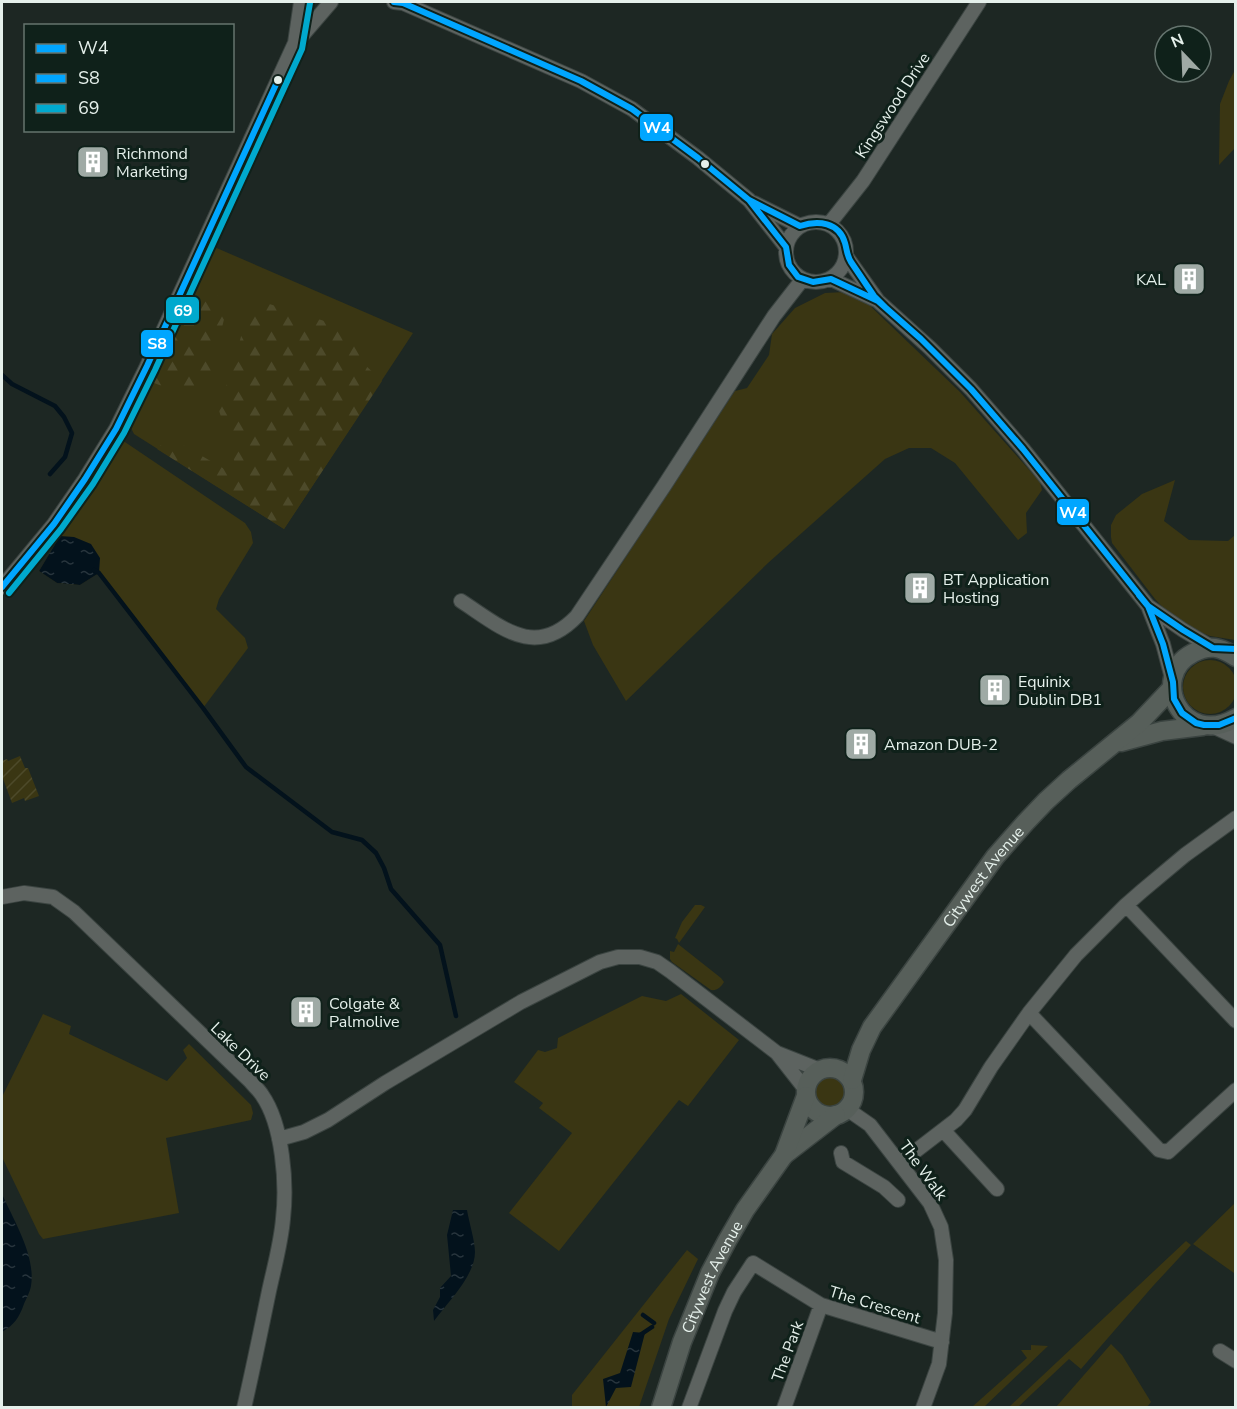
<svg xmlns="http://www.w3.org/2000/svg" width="1237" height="1409" viewBox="0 0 1237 1409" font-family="'Nunito Sans',sans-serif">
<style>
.grass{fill:#3a3613}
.forest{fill:url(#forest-firs)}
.garden{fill:url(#garden-furrows)}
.water{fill:url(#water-ripples)}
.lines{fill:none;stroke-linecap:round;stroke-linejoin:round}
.stream{stroke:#03121c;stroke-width:4.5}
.street-casing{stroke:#3b4441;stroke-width:16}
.secondary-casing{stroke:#3b4441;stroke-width:21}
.street{stroke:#5d6360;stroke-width:14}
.secondary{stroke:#575f5a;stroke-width:18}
.bus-1-casing{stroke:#0f211a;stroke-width:10}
.bus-2-casing{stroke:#0f211a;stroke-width:10}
.bus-3-casing{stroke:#0f211a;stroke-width:10}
.bus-1{stroke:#00a6ff;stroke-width:6}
.bus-2{stroke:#00a6ff;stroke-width:6}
.bus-3{stroke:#00a9ce;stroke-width:6}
.bus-dot{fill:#e5f0eb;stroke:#0f211a;stroke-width:2}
.labels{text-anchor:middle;stroke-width:6;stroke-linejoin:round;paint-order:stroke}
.street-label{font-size:16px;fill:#e5f0eb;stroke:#0f211a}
.poi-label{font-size:16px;fill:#e5f0eb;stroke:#0f211a;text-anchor:start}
.line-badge{stroke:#0f211a;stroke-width:2}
.badge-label{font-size:16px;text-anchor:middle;font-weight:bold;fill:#fff}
</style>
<defs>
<pattern id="forest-firs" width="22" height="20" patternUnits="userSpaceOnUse" patternTransform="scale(1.5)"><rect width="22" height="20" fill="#3a3613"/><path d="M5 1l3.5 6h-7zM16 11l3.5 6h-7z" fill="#4d4a2a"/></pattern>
<pattern id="garden-furrows" width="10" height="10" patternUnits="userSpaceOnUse" patternTransform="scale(1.5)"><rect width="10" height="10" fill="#3a3613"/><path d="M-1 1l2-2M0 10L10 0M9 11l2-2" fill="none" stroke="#4d4a2a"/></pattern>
<pattern id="water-ripples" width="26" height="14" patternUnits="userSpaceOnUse" patternTransform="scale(1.5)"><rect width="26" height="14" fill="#03121c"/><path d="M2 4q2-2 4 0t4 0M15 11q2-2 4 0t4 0" fill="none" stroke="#28353d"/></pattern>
</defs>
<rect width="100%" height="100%" fill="#1d2723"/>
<path class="grass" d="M1235,70V148L1219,165L1220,104L1229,81Z
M212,246L413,333L284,529L134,434L130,426L131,420Z
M845,292L865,301L960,392L1040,482L1042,490L1026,513L1027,533L1018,540L955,463L931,448H909L885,459L768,563L626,701L593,645L584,621L735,391L747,388L769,355L772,334L795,308L825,293Z
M119,438L245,523L251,532L253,543L219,599L216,609L245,638L248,648L203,708L99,573L80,585L57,583L39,571Z
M1175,480L1164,521L1189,540L1228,541L1235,535V640L1210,636L1200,632L1171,616L1155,599L1112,543L1111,537V525L1116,515L1142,494Z
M1183 687a27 27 0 1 1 54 0a27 27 0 1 1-54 0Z
M695,905H701L705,907L679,943L677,939L675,938L682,922Z
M678,944L721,978L724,982C721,987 717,991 711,990L672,962L670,959V951L674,952Z
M681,994L739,1040L688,1106L679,1100L559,1251L509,1213L572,1133L539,1108L543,1103L514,1082L538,1050L545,1052L557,1048L558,1038L642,996L666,1001Z
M43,1014L71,1026L69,1034L167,1081L187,1058L183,1050L189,1044L251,1105L253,1113L251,1120L166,1138L179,1213L43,1239L39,1234L2,1157V1097Z
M813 1091a16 16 0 1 1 32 0a16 16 0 1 1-32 0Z
M1235,1203L1236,1272L1234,1273L1193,1244Z
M1186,1241L1191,1245L1153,1286L1081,1369L1069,1359L1018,1407H1009Z
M687,1250L698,1259L669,1319L639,1407H572V1395Z
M1111,1344L1122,1355L1151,1402L1147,1407H1056Z
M1031,1345L1048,1346L984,1407H972L1027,1358L1021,1350H1031Z"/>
<path class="forest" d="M191,291L229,298L212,370L190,397L149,381Z
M250,298L360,332L363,363L382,381L284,529L157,449L169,437L228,471L236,467L218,407L229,379L242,333Z"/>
<path class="garden" d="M20,756L25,768H28L39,796L25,801L24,798L12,803L2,776V761L7,759L8,761Z"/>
<path class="water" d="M60,536L74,537L91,544L100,558L99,573L80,585L57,583L39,571Z
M2,1194C14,1221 36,1256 31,1286C30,1292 26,1299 24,1304C19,1318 14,1325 2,1332Z
M453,1210H467C469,1222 475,1241 475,1252C475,1276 447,1303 434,1321L433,1310L440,1297V1288L451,1276L447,1235Z
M633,1332L645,1333L631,1387L616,1388L606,1407L603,1379L620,1373Z"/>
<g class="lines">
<path class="stream" d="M2,375L12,384L55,406L64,417L72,433L65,457L50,474
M94,570L99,573L203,708L246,767L332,832L362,840L376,853L384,868L391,889L440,945L456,1016
M643,1315L654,1323
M640,1335L652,1327"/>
<defs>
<path id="street" d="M394,2L403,3L581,81L632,109L698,158L749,200L786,247
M295,43L301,2
M754,203L800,226
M786 252a30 30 0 1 1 60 0a30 30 0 1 1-60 0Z
M829,224L863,181L979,2
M846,256L878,301L930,348L971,389L1023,449L1148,606L1183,630L1213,648
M831,279L876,300
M2,587L54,524L85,479L116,429L147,366L294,45L331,2
M461,601C501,627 535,660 577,616L664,486L774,316L802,280
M1148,606L1163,644L1173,682
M1212,726L1236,737
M2,897L24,893L53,897L74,912L250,1081C254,1086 259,1090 262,1095C283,1125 287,1184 283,1219C281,1243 274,1268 269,1291C261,1330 253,1369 244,1408
M1126,905L1236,1021
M1029,1013L1159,1150L1168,1152L1236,1090
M777,1053L820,1070
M847,1109L870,1125L930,1203L941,1227L946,1260L945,1313L939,1364L923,1408
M943,1130L997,1189
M279,1139L304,1132L328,1120L385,1083L521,1002L600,962L618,957H640L657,962L670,971L777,1053L806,1090
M841,1153L843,1162L884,1187L898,1200
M900,1163L956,1120L965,1110L991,1067L1029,1013L1076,955L1126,905L1142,891L1185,855L1236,818
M1220,1351L1236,1361
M689,1408L725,1311L734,1292L753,1263L821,1305L942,1342
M784,1408L821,1305"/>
<g id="secondary">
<path d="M1236,657C1220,647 1210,644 1193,653C1148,676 1182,749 1236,718"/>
<path d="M1121,742L1162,731L1203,726"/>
<circle cx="830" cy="1092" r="24"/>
<path id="s1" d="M852,1080L861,1050L872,1027L995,857L1025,823L1046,801L1069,780L1139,723L1172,688"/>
<path d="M784,1155L836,1115"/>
<path id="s2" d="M661,1408L682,1342L710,1273L727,1241L745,1210L784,1155L806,1096"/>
</g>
</defs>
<use href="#street" class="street-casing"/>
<use href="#secondary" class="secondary-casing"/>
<use href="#street" class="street"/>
<use href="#secondary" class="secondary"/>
<defs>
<path id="bus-1" d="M394,2L403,3L581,81L632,109L698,158L749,200L786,247L789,265L798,277L813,282L831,279L878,301L921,339L971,389L1023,449L1148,606L1163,644L1173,682L1174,699L1182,713L1196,723L1204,725H1219L1236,718
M744,196L749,200L800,226C818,220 839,222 845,243C847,250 847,256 851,262L874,296L885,307
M1139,595L1148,606L1183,630L1213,648L1236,649"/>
<path id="bus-2" d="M2,587L54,524L85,479L116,429L147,366L278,80"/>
<path id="bus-3" d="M9,593L61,529L93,484L124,433L155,370L302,49L310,3"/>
</defs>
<use href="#bus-1" class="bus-1-casing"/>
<use href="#bus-2" class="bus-2-casing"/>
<use href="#bus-3" class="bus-3-casing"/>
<use href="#bus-1" class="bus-1"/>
<use href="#bus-2" class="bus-2"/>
<use href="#bus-3" class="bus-3"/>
</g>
<defs>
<symbol id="building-square" viewBox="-11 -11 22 22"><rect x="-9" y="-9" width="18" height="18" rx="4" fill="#9faaa5" stroke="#0f211a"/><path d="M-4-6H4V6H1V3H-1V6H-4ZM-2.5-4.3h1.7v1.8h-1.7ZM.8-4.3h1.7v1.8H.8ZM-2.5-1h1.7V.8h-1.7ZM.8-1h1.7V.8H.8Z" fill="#fff"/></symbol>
</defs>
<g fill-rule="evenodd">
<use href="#building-square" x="74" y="143" width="38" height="38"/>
<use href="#building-square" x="1170" y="260" width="38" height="38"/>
<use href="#building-square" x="901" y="569" width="38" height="38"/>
<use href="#building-square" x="976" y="671" width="38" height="38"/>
<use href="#building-square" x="842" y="725" width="38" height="38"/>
<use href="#building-square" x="287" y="993" width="38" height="38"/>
</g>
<g class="bus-dot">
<circle cx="278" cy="80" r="5"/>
<circle cx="705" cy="164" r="5"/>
</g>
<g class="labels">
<g class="street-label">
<text transform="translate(892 105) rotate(-57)" y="6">Kingswood Drive</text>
<text dy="6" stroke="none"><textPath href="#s1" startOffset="244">Citywest Avenue</textPath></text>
<text transform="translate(241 1051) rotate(44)" y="6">Lake Drive</text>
<text transform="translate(924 1170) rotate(54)" y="6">The Walk</text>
<text dy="6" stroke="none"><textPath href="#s2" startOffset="141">Citywest Avenue</textPath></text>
<text transform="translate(875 1304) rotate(17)" y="6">The Crescent</text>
<text transform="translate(787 1351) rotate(-70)" y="6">The Park</text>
</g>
<g class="poi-label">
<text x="116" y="159">Richmond<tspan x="116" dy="18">Marketing</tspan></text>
<text x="1166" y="285" text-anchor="end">KAL</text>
<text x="943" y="585">BT Application<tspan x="943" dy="18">Hosting</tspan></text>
<text x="1018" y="687">Equinix<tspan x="1018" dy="18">Dublin DB1</tspan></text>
<text x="884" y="750">Amazon DUB-2</text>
<text x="329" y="1009">Colgate &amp;<tspan x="329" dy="18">Palmolive</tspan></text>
</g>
</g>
<g class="line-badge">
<rect x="639" y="113" width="35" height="29" rx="6" fill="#00a6ff"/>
<rect x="165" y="296" width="35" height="28" rx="6" fill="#00a9ce"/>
<rect x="140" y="329" width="34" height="29" rx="6" fill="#00a6ff"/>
<rect x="1056" y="498" width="34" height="28" rx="6" fill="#00a6ff"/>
</g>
<g class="badge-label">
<text x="657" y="133">W4</text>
<text x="183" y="316">69</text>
<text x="157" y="349">S8</text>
<text x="1073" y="518">W4</text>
</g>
<rect width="1237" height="1409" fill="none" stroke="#e5f0eb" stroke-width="6"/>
<rect x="24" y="24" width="210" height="108" fill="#0f211a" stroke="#65746e" stroke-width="1.5"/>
<rect x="36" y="44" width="30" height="9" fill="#00a6ff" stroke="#65746e" stroke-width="1.5"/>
<text x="78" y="54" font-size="18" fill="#e5f0eb">W4</text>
<rect x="36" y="74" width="30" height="9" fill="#00a6ff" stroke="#65746e" stroke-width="1.5"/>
<text x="78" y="84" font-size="18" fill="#e5f0eb">S8</text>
<rect x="36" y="104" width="30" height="9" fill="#00a9ce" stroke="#65746e" stroke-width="1.5"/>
<text x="78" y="114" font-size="18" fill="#e5f0eb">69</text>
<g transform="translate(1183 54) rotate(337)"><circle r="28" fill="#0f211a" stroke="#65746e" stroke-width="1.5"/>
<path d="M0-4.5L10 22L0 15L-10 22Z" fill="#9faaa5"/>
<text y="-9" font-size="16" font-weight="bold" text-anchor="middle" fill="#e5f0eb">N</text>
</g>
</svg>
